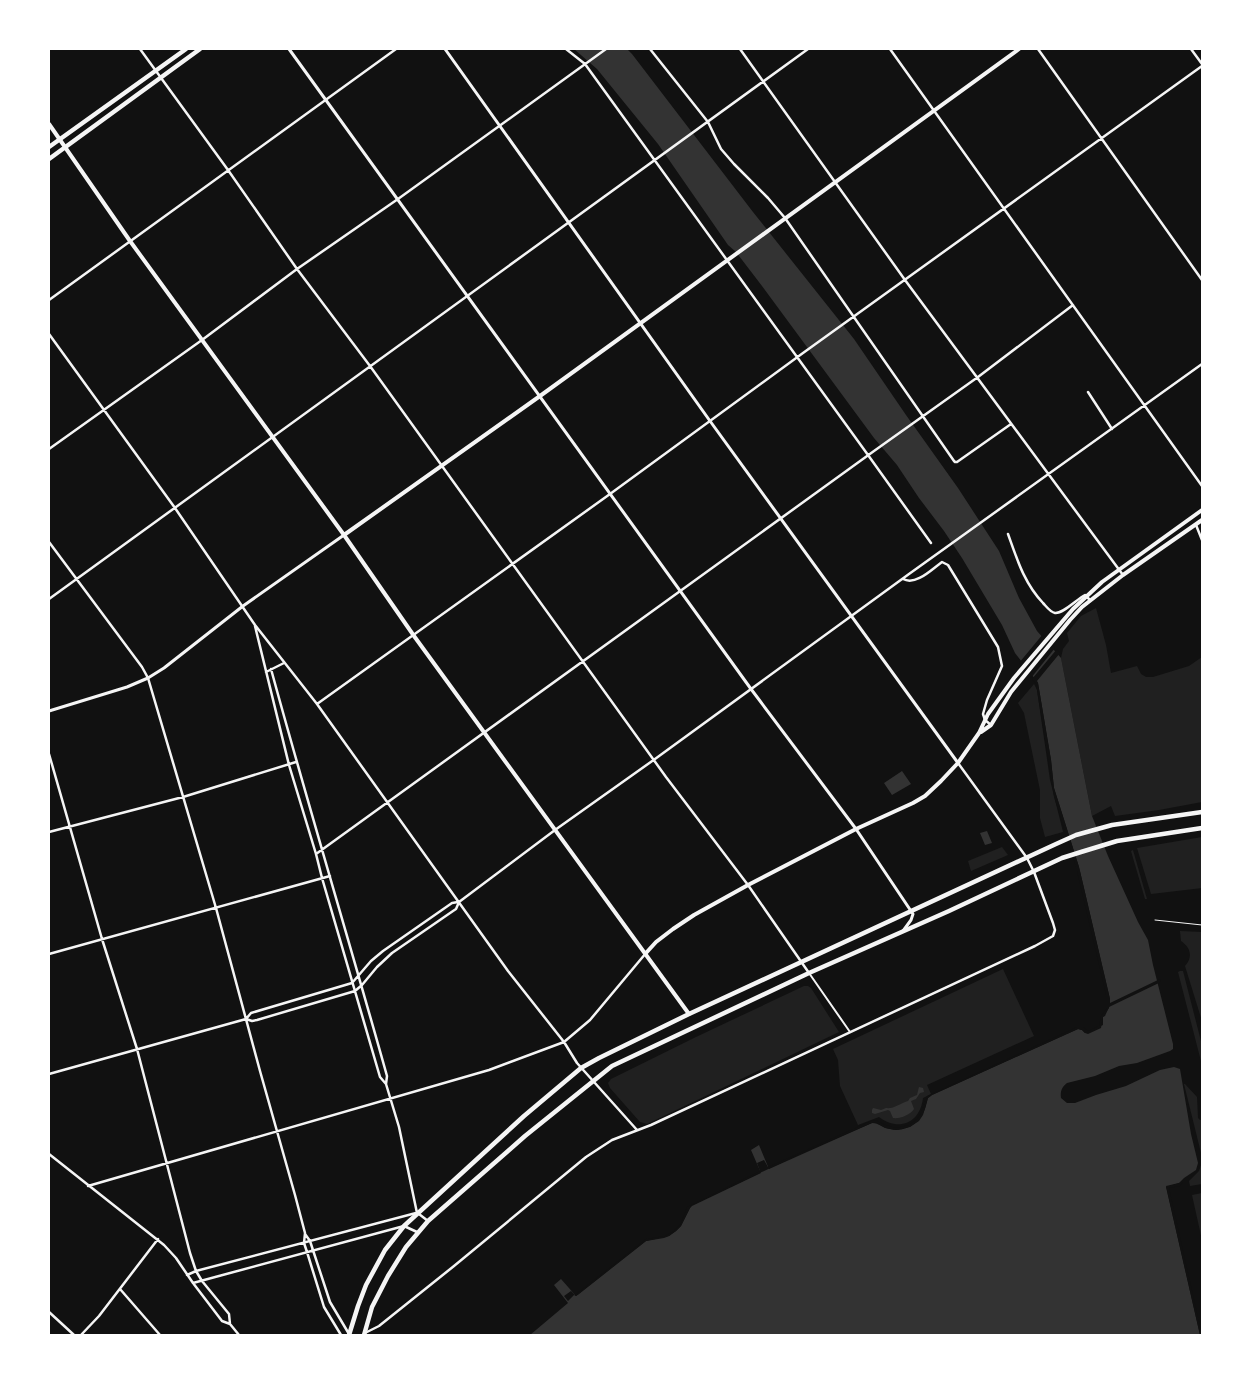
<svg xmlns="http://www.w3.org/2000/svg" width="1251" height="1384" viewBox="0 0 1251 1384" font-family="Poppins,sans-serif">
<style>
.green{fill:#202020}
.water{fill:#333}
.pier{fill:#111}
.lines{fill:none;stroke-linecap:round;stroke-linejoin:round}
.service{stroke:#f5f5f5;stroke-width:1}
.pedestrian{stroke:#f5f5f5;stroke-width:2}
.minor{stroke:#f5f5f5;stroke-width:2.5}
.tertiary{stroke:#f5f5f5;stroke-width:3}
.secondary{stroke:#f5f5f5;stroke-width:4}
.primary{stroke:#f5f5f5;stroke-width:4.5}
.trunk{stroke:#f5f5f5;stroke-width:4.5}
</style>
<rect width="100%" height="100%" fill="#111"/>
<path class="green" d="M1096,608L1106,645L1111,673L1137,666L1141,674L1146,677H1153L1189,666L1202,657V802L1159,810L1115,816L1111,806L1092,816L1061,658L1063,649L1069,641L1067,633L1081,616Z
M1034,684L1037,690L1050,780L1063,832L1045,837L1040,818V790L1024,713L1018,703Z
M1202,837V888L1151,894L1137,848Z
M1002,847L1008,855L971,871L968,861Z
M1133,850L1147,899H1145L1131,851Z
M1180,931L1202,932V1021L1185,966C1193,957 1191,948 1181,941Z
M1003,969L1034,1036L927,1085L931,1094L923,1098C920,1123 899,1132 879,1117L858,1125L840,1086L838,1060L833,1049Z
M1180,971H1183L1202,1045V1065L1178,972Z
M804,986H808L811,988L839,1032L647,1124L640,1122L610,1088L608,1083L611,1079L696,1037Z
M1184,1084H1185L1197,1097L1198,1118L1200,1120H1202V1157Z
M1202,1162V1184L1190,1186L1189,1181L1199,1171Z
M1202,1193V1240L1192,1195Z"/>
<path class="water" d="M574,49H627L632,54L753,212L854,339L906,415L958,488L999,551L1019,598L1037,631L1061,658L1092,816L1108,856L1138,922L1148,940L1153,965L1173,1044V1049L1170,1051L1137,1063L1119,1066L1095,1076L1067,1083C1062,1087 1060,1091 1061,1098L1067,1103H1075L1096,1095L1126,1086L1160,1070L1174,1067L1180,1069L1191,1134L1198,1163L1196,1170L1184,1178L1179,1183L1166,1187L1200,1335H530L568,1303L554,1285L561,1279L576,1296L646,1241L669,1236L676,1231L681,1226L690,1208L692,1206L761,1173L751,1150L759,1145L769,1169L872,1123C879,1123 883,1128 890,1129C905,1133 920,1123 925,1109C926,1106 927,1101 928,1098L932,1095L1078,1029L1082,1030L1085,1033L1103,1025V1017L1109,1008L1110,999L1079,867L1054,788L1051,760L1038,683L1015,653L1002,625L962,558L944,531L919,498L897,465L874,438L762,286L736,252L728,245L658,144L597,69Z
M902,771L911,784L892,795L884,783Z
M987,831L992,843L985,845L980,833Z
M919,1087L923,1088L924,1092L920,1093L916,1099L911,1101L914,1109C910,1115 900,1119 893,1118L890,1111L888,1110L875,1114L872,1113V1110L873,1108L881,1110L886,1108C894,1109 899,1104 908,1101L910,1098L917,1095Z"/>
<path class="pier" d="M1043,634L1055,648L1031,678L1019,663Z
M1057,649L1060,653L1037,681L1038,683L1051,760L1054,788L1079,867L1110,999V1003L1160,979L1161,982L1109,1007L1105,1016L1103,1017L1101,1028L1088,1034L1085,1033L1082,1030L1078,1029L932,1095L928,1098L923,1115L919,1121L910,1127L896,1130L885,1128L875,1122L872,1123L802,1153L692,1205L690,1208L681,1226L676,1231L669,1236L664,1238L646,1241L579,1294L576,1296L574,1295L568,1301L564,1296L571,1291L575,1295L646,1239L665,1236L674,1231L681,1223L687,1207L760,1171L757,1163L764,1160L768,1167L871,1121L875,1120L886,1125L896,1128L909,1125L917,1119L921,1113L927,1096L1077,1027H1083L1088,1031L1099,1026L1101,1016L1107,1008V999L1076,867L1054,797L1036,684L1032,679Z
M1183,1182L1180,1186L1169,1188L1202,1335H1200L1166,1186Z"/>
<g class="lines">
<path class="service" d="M1155,920L1202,925"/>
<path class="pedestrian" d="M809,973L850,1032"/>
<path class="minor" d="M140,49L228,170L297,269L370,366L666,777L748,885L809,973
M566,49L585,64L868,455L931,543
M650,49L708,122L721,149L734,164L768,198L785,218L954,461L955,462H957L1011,424
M740,49L905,280L1123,575
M890,49L1202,486
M1038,49L1202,280
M1191,49L1202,64
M49,300L396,49
M49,334L175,508L255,625L317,704L508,971L564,1042L577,1063L637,1130
M1088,392L1112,429
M49,449L202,340L297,269L398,199L606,49
M1196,525L1202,540
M1008,534C1017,559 1024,583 1043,603C1046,606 1050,612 1055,613C1063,614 1077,599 1085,595L1090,600
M49,542L142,667L148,678L216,908L260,1071L295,1195L305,1233L304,1243L307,1252L324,1307L341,1335
M903,579C916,586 932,569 942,562L948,565L998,647L1002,666L987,700L983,714L985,720L991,725
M49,599L808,49
M255,626L289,765L316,854L322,878L380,1077L386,1084
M271,669C308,805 349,940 387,1076L386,1084L399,1127L417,1213
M266,672L284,663
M317,704L610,494L803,353L1202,66
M49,754L102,939L137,1049L190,1253L196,1271L202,1281L229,1314L230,1324
M49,832L183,797L296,762
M316,854L874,451L978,377L1073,305
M49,954L330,876
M246,1019L251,1013L352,983L371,961L383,951L452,903L458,902
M49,1074L246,1019L252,1021L257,1020L355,991L362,985L377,967L392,953L453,911L456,909L459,902L555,830L655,759L909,574L1202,364
M49,1154L164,1245L176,1258L193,1283L222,1321L230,1324L239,1335
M88,1186L489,1070L564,1042L590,1020L646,953
M419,1214L428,1221
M305,1234L310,1241L330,1302L349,1334
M187,1275L196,1271L416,1213
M193,1283L404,1226L417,1232
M120,1289L160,1335
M49,1312L74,1335
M365,1333L379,1326L454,1266L586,1157L612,1140L651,1125L1035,946L1053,936L1055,930L1053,923L1034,872L1027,858L958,763
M81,1335L99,1316L158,1239"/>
<path class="tertiary" d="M289,49L751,689L856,829L913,914L911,920L903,931
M445,49L710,421L958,763
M49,711L127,687L148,678L164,668L243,606L344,535"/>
<path class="secondary" d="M49,124L130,241L344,535L414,636L689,1014
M344,535L540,396L1019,49
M981,732L991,725L1011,692L1070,620L1082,607L1123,575L1202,520
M646,953L656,942L673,929L694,915L748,885L856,829L913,803L925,796L941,781L958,763L979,733L988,714L1014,678L1073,609L1102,582L1202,510"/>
<path class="primary" d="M49,147L186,49
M49,159L200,49"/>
<path class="trunk" d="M349,1335L358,1306L366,1285L385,1250L404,1226L524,1116L581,1068L599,1058L689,1014L1056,844L1076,835L1112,825L1202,812
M364,1335L372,1307L388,1276L406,1247L428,1221L525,1136L612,1066L809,973L949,911L1062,858L1081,852L1117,841L1202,828"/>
</g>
<rect width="1251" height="1384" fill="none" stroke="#ffffff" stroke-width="100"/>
</svg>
